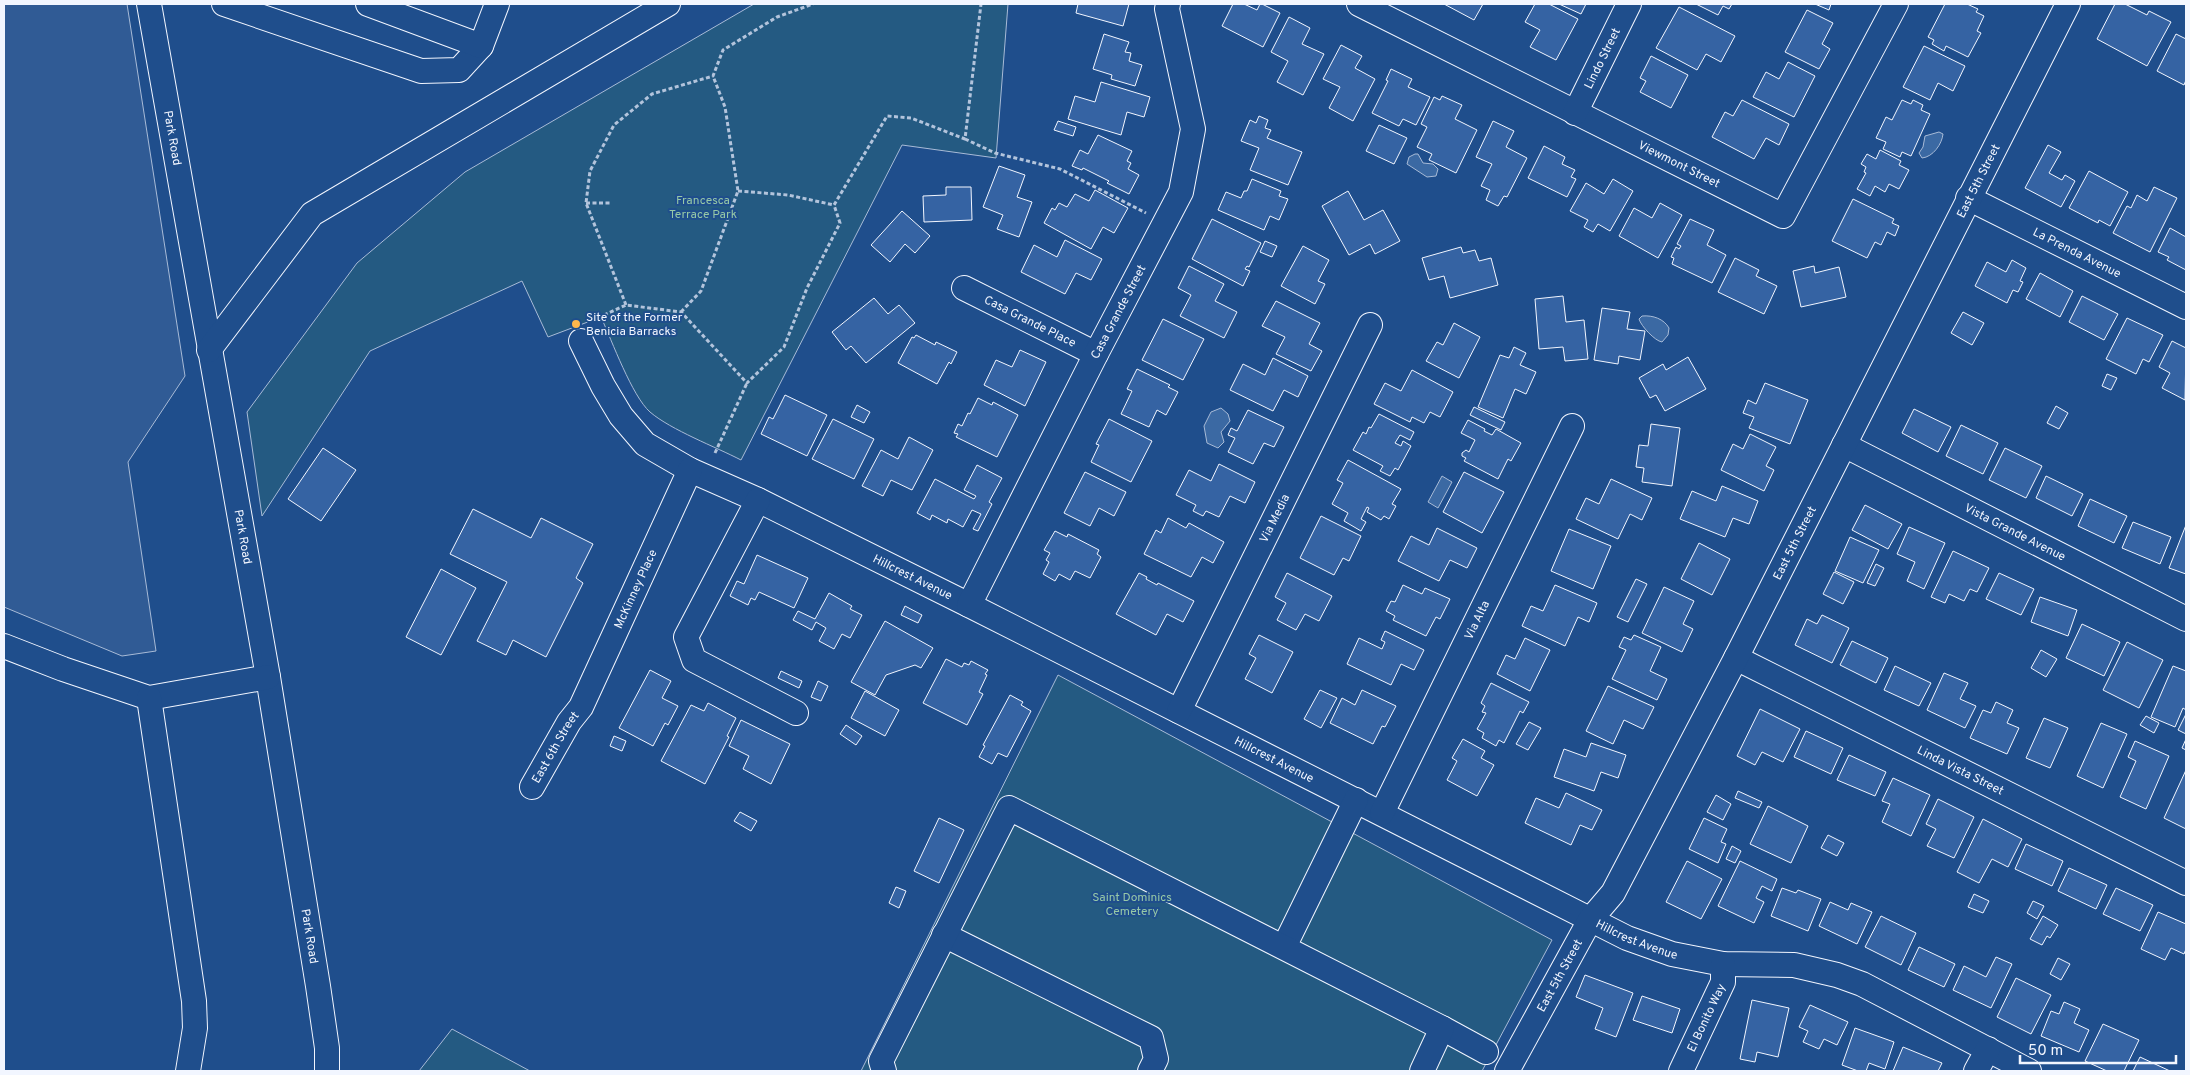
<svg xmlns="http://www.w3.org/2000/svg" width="2190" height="1075" viewBox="0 0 2190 1075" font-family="Overpass,sans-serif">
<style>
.green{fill:#245a82;stroke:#a8bbd7}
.parking{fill:#305b95;stroke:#a8bbd7}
.water{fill:#3b69a3;stroke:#a8bbd7}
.building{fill:#3563a3;stroke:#f2f6ff}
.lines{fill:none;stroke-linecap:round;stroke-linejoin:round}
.minor-casing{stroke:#f2f6ff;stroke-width:26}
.path{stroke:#b3c4dc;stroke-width:3;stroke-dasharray:4 2.5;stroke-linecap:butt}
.minor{stroke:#1f4e8c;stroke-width:24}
.poi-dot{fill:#ffb74d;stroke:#1f4e8c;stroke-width:2}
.labels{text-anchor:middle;stroke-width:4;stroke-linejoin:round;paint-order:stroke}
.street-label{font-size:12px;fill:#f2f6ff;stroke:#1f4e8c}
.park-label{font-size:12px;fill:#97c8a6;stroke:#1f4e8c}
.poi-label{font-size:12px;fill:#f2f6ff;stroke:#1f4e8c;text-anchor:start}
</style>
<rect width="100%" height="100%" fill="#1f4e8c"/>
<path class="green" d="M754,4H1008L996,158L902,145L741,460C716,447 671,430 650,412C632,396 612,341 601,317L548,337L522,281L370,351L262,516L247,412L357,263L465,172Z
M1058,675L1552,940L1482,1071H861Z
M452,1029L530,1071H419Z"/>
<path class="parking" d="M4,4H127L185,376L128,462L156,651L122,656L4,607Z"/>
<path class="water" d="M1939,132L1943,134C1942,144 1933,157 1922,158L1919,153L1923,147L1925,136Z
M1415,154H1418L1423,163L1433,164L1438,169L1436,176L1427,177L1407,164L1409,157Z
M1642,316C1653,315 1664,319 1669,328L1668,335L1662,342C1655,341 1641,326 1639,319Z
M1221,408L1228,414L1230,421L1221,432L1224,442L1218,448L1207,443L1204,426L1211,412Z
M1442,476L1452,482L1438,508L1428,502Z"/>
<path class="building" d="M1078,4H1129L1123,26L1076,13Z
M1233,4H1244L1257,10L1260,4H1262L1280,13L1263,47L1222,26Z
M1444,4H1483L1474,20Z
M1535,4H1549L1578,19L1556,60L1530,47L1540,30L1525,22Z
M1559,4H1586L1581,14Z
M1696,4H1732L1729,9L1723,6L1718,15Z
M1815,4H1831L1829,10Z
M1945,4H1967L1978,9L1976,12L1984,16L1977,31L1981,33L1968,57L1946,46L1944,51L1932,44L1934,40L1928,37Z
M2115,4H2125L2147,15L2149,11L2171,22L2147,66L2097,39Z
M1679,7L1735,36L1721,62L1706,54L1697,70L1656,48Z
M1807,10L1833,23L1822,44L1830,49L1819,69L1785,52Z
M1289,17L1310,28L1302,44L1324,54L1303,95L1277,82L1288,61L1271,52Z
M1104,34L1129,42L1125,52L1131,53L1129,61L1142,65L1135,86L1111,79L1112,75L1093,69Z
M2176,34L2186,39V80L2184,85L2157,71Z
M1341,45L1362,56L1355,68L1375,79L1353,121L1329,108L1340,87L1323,79Z
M1924,46L1965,66L1953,91L1938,83L1930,100L1903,87Z
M1651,56L1688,75L1671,108L1640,92L1646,81L1640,78Z
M1788,62L1815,76L1794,117L1753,97L1766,72L1779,79Z
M1391,69L1412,79L1408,87L1430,97L1416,125L1403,119L1399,126L1372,113L1388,81L1386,80Z
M1101,82L1150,97L1144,117L1127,112L1121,135L1068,119L1075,96L1095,102Z
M1442,96L1462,105L1455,119L1477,130L1456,173L1429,160L1432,154L1417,147L1427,127L1421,124L1434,97L1440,100Z
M1742,100L1789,124L1779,145L1766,138L1754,159L1712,137L1725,112L1733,116Z
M1902,100L1911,104L1913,100L1923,105L1921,110L1930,114L1911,156L1902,152L1900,157L1883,149L1886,142L1876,138L1886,117L1892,120Z
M1259,116L1268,120L1265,128L1271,130L1267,138L1302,152L1288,185L1250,170L1259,148L1241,141L1250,120L1256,123Z
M1058,121L1076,127L1073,136L1054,130Z
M1493,121L1514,131L1506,147L1527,158L1507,197L1504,196L1498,206L1486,200L1490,190L1481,186L1492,164L1476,157Z
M1379,125L1407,138L1394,164L1366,151Z
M1098,135L1132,151L1127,161L1131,163L1128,169L1139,175L1129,194L1107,183L1109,181L1083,168L1082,170L1072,166L1080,150L1088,154Z
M2048,145L2061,152L2049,173L2062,180L2065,175L2075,181L2061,207L2025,188Z
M1544,146L1565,157L1562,164L1575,170L1571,177L1576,179L1567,197L1528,178Z
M1880,150L1901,161L1899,165L1909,170L1899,189L1889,184L1885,192L1875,186L1870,196L1857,189L1866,173L1864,172L1866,167L1861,164L1867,154L1876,159Z
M999,166L1025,175L1017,197L1032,202L1019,237L997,229L1003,215L983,207Z
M2089,171L2128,192L2110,226L2099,220L2098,223L2069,208Z
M1252,179L1281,191L1279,196L1288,199L1279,220L1270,216L1264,230L1218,210L1226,192L1241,198L1244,191H1247Z
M1613,179L1633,191L1610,231L1598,224L1593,232L1584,227L1588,220L1570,211L1586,183L1604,194Z
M946,187H971L972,220L924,222L923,196L946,195Z
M2154,187L2177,198L2150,252L2113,233L2127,206L2131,208L2137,195L2147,201Z
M1095,190L1128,208L1114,233L1103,227L1091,249L1044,223L1052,208L1055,210L1059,203L1067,207L1075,194L1089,201Z
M1348,191L1364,220L1383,210L1400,241L1375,254L1370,244L1349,255L1322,206Z
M1853,199L1894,219L1892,223L1899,226L1895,236L1887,232L1881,245L1875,242L1867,258L1832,241Z
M1660,203L1682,215L1658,258L1619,236L1634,208L1652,218Z
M902,211L930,236L915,253L905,244L890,262L871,245Z
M1212,219L1261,243L1249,267L1247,266L1245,269L1250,271L1243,286L1192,259Z
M1690,219L1714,230L1707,245L1726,255L1712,283L1672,264L1674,258L1671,257L1676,247L1679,249L1681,246L1677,244Z
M2170,228L2186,237V270L2167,260L2169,257L2158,252Z
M1065,240L1102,259L1091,280L1076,273L1065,294L1021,272L1034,245L1057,257Z
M1265,241L1277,246L1272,257L1260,252Z
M1303,246L1329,260L1318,281L1325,284L1315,304L1281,286Z
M1461,247L1463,253L1475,250L1479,261L1491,258L1498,285L1450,298L1444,276L1429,280L1422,258Z
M1735,258L1759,270L1756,276L1777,286L1764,314L1718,292Z
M2012,260L2026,268L2020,281L2023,282L2018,292L2013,290L2007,303L1975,286L1987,262L2006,272Z
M1189,266L1224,284L1215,301L1237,312L1224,338L1180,316L1191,295L1178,288Z
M1814,266L1815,273L1839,267L1846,297L1801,307L1793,271Z
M2040,273L2073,291L2060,317L2026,299Z
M1563,296L1566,322L1584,320L1588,359L1565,361L1563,347L1539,349L1535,299Z
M2082,296L2118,314L2104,340L2069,322Z
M874,298L888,314L899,305L915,323L866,363L851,346L846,350L832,332Z
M1276,301L1320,323L1309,344L1322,351L1311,371L1276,354L1285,337L1262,326Z
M1602,308L1630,312L1627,329L1645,331L1640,360L1619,356L1618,364L1594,360Z
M1963,312L1984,323L1972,345L1951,333Z
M2127,318L2163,335L2149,362L2143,359L2136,374L2106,359Z
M1163,319L1204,339L1183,380L1142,360Z
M1454,323L1480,337L1459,378L1426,361L1437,342L1443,345Z
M916,335L935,345L936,342L957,352L951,364L949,362L937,384L898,363L912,337L914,338Z
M2172,341L2186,348L2185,400L2162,388L2170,373L2159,367Z
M1514,347L1526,353L1520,365L1536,372L1526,394L1515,389L1503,418L1478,407L1500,355L1509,358Z
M1020,350L1046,362L1025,406L984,385L996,360L1012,367Z
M1688,357L1706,389L1665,411L1656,395L1650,398L1639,378L1663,364L1666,370Z
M1273,358L1308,376L1298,397L1284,390L1273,411L1230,390L1243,364L1265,375Z
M1137,369L1170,385L1168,387L1178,392L1166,415L1157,410L1149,427L1121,414L1132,391L1127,389Z
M1412,370L1453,392L1440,417L1430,412L1424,423L1412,417L1410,422L1374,404L1385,383L1401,391Z
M2107,374L2117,378L2111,390L2102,386Z
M1765,383L1808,400L1790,444L1749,428L1754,417L1743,413L1748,400L1756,404Z
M785,395L827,415L807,456L761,434L769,417L773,419Z
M978,398L992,405L993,402L1018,415L997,457L956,437L958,434L954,433L958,424L962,426L968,413L970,414Z
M857,405L870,412L864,423L851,417Z
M2056,406L2068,413L2059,429L2047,423Z
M1474,407L1505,422L1501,430L1470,415Z
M1914,409L1951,427L1938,452L1902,433Z
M1248,410L1284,427L1274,447L1264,443L1253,464L1228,452L1235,438L1228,435L1231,428L1237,431Z
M1379,414L1414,432L1410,440L1400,435L1395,443L1401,446L1403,441L1411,446L1398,470L1395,468L1390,476L1380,471L1383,466L1353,450L1363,432L1366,434L1369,427L1371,428Z
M833,419L874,439L854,479L812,459Z
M1109,419L1152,441L1131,482L1091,462L1099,445L1096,444Z
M1468,420L1485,429L1484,431L1492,435L1496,429L1521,443L1511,461L1508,459L1498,479L1464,461L1466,458L1462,456V453L1466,450L1469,452L1475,440L1461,433Z
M1651,424L1680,428L1672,486L1642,482L1644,468L1636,467L1639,445L1648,446Z
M1961,425L1998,443L1983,474L1946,456Z
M1750,434L1776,447L1766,466L1774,470L1764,491L1721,470L1733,444L1743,449Z
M909,437L933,450L912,490L891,480L883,496L862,486L881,450L898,459Z
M323,448L356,470L321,521L288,499Z
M2005,448L2042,466L2026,498L1989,480Z
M1348,460L1401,489L1392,504L1396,506L1389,519L1384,516L1381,520L1367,512L1369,508L1367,507L1361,519L1366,522L1361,531L1344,521L1348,513L1332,504L1343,483L1337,480Z
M1219,464L1255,482L1245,503L1230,496L1219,517L1206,511L1203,516L1193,511L1196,505L1176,495L1189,470L1211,481Z
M977,465L1002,478L989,502L992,504L978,531L973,529L981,514L972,510L963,527L948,519L947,523L932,515L930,520L917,513L935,479L974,499L976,496L964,490Z
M1085,472L1126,492L1114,516L1099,508L1090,526L1064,513Z
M1464,472L1504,492L1482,533L1443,512Z
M2046,476L2083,494L2072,516L2036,498Z
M1611,479L1652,498L1642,520L1630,514L1618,539L1576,519L1586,498L1599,504Z
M1722,486L1758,501L1749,524L1733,518L1725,537L1680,519L1692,491L1716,501Z
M2090,499L2127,516L2114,543L2078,526Z
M1865,505L1902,524L1888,549L1852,530Z
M473,509L531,538L541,518L593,544L576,578L583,583L546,657L513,640L506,655L477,641L507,582L450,554Z
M1321,516L1361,536L1349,561L1343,558L1334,575L1300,558Z
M1168,518L1186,528L1189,523L1224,542L1213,563L1202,557L1191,577L1144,554L1156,530L1161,533Z
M2133,522L2171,537L2160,564L2122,548Z
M2186,525V574L2169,568Z
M1909,527L1945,543L1924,589L1907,581L1915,562L1897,554Z
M1437,528L1477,548L1467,568L1450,560L1439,581L1398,561L1411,536L1429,545Z
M1569,529L1611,546L1593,589L1551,571Z
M1055,531L1067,537L1068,534L1099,550L1097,554L1101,557L1090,578L1075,571L1070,580L1059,574L1055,581L1043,574L1049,562L1046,560L1050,553L1044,550Z
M1850,537L1879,550L1863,583L1835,571Z
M1699,543L1730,559L1712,595L1681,579Z
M1953,551L1989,568L1977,592L1970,589L1964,601L1949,594L1945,603L1931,597Z
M757,555L808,578L794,608L759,592L755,600L751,598L748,605L730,596L737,581L744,584Z
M1876,564L1884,568L1875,586L1867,583Z
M441,569L476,588L441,655L406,637Z
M1834,572L1854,582L1843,604L1823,594Z
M1139,573L1147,577L1146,579L1157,585L1158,583L1194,601L1183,622L1167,614L1156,635L1116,614Z
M1287,573L1332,596L1319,621L1305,614L1296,630L1277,620L1286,603L1275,597Z
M1999,573L2034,589L2021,615L1986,599Z
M1636,579L1647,584L1628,622L1617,617Z
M1403,585L1422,594L1425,588L1450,599L1440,619L1436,617L1426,636L1393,620L1395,616L1386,611L1391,601L1395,602Z
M1555,585L1597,603L1589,622L1578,617L1565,646L1522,626L1531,606L1543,611Z
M1664,587L1694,601L1683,624L1693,629L1682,652L1642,633Z
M829,593L852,606L850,609L862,615L850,638L842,634L834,649L819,641L826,628L816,622L812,630L793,620L798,611L815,619Z
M2040,597L2077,610L2068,636L2031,622Z
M905,606L922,615L918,623L901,615Z
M1822,615L1849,628L1832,663L1795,645L1807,619L1817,624Z
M885,621L933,648L921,668L915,665L886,675L875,695L851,682Z
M2082,624L2120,642L2104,676L2066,658Z
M1385,631L1424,650L1414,670L1401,664L1391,685L1347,664L1359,638L1382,649L1385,642L1381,640Z
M1259,635L1293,652L1272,693L1245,679L1256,658L1249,654Z
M1634,635L1661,647L1650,671L1667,679L1657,700L1612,679L1626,650L1619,647L1624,637L1631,640Z
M1525,638L1550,650L1530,691L1497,674L1506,655L1515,659Z
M1852,641L1888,658L1876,683L1840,665Z
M2127,642L2163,660L2139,708L2103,690Z
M2041,650L2057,659L2046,677L2031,668Z
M946,659L962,667L964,663L969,665L971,661L988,670L985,674L987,675L979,692L983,694L967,725L923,703Z
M1895,666L1931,683L1919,706L1884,690Z
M2173,666L2186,671V710L2183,708L2175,727L2151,717Z
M650,670L671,681L662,698L678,706L668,725L665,723L653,746L619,728Z
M781,671L802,681L799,688L778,678Z
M1944,673L1968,683L1960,699L1976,706L1965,728L1927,710Z
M818,681L828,686L821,701L811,697Z
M1491,683L1529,702L1523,713L1520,711L1504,743L1499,740L1496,746L1482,738L1484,733L1477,729L1486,713L1482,712L1485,706L1481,703Z
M1608,686L1654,707L1643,729L1624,720L1613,744L1586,731Z
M1320,690L1337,698L1321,728L1304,719Z
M1362,690L1396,706L1385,727L1382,726L1373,744L1330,723L1342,698L1355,705Z
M865,691L899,710L885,736L851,718Z
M1010,695L1023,702L1021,705L1031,711L1007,757L998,753L992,764L979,757L985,746L983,745Z
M1996,702L2013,710L2007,723L2019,728L2007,754L1970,738L1983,710L1991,713Z
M708,703L736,718L727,736L729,737L705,784L661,761L691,705L704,711Z
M1760,709L1800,729L1783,762L1762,752L1755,765L1737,756Z
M2186,714V734L2178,730Z
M2146,716L2159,723L2154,733L2140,725Z
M2044,718L2068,728L2050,768L2026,758Z
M741,720L790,744L771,784L743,769L749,756L729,746Z
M1529,722L1541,728L1528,750L1516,744Z
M2101,723L2127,734L2103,788L2077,776Z
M846,725L862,736L856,745L840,734Z
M1806,731L1843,748L1831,774L1794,757Z
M614,736L626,741L622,751L610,746Z
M1463,739L1485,751L1481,758L1494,765L1477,796L1447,780L1457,761L1452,758Z
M2186,739V750L2182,748Z
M2135,741L2169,756L2146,809L2120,797L2136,761L2128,757Z
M1591,743L1626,755L1618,778L1601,772L1594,791L1554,777L1564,749L1586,757Z
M1849,755L1886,772L1875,796L1837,780Z
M2186,770V829L2164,818Z
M1893,778L1930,795L1911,836L1882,822L1890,804L1882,801Z
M1738,791L1762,802L1759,808L1735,798Z
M1566,793L1602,810L1592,830L1580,825L1571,845L1525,823L1536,798L1559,808Z
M1716,795L1731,804L1723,820L1707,812Z
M1938,799L1974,817L1954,858L1927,846L1936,829L1926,824Z
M1768,806L1808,826L1791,863L1750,844Z
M740,812L757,821L751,831L734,821Z
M939,818L964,830L939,883L914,871Z
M1704,818L1727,829L1721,842L1726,844L1718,863L1689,849Z
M1983,819L2022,839L2008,867L1992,859L1979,883L1957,872Z
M1828,835L1844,843L1837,856L1821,848Z
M2026,844L2063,861L2052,886L2015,869Z
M1732,846L1741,851L1735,863L1726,859Z
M1687,861L1722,879L1701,919L1666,902Z
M1740,861L1777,879L1772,891L1762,886L1756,898L1764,902L1754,923L1718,906Z
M2069,868L2107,885L2096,909L2058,891Z
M896,887L906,891L899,908L889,903Z
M1782,888L1796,893L1798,890L1821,899L1808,931L1771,916Z
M2116,888L2153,905L2140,931L2103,914Z
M1974,894L1989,901L1983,913L1968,907Z
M2033,901L2044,906L2037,919L2027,913Z
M1830,902L1848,910L1851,903L1872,912L1857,944L1819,926Z
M2158,912L2186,924V949L2184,954L2171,948L2165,960L2141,949Z
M1881,916L1916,933L1901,965L1865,947Z
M2043,916L2058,925L2050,938L2047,936L2042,945L2030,939Z
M1919,947L1955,964L1944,987L1908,970Z
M1996,957L2012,964L1991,1008L1953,990L1964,966L1986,977Z
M2058,958L2070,964L2061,980L2050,974Z
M1585,975L1633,993L1616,1037L1595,1029L1603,1008L1576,997Z
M2016,978L2051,995L2031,1034L1997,1017Z
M1642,996L1680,1009L1672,1033L1633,1020Z
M1752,1000L1789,1008L1778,1057L1757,1052L1755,1062L1740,1059Z
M2064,1002L2080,1009L2074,1023L2089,1030L2079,1052L2041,1036L2051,1011L2059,1014Z
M1810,1005L1848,1022L1837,1045L1824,1039L1819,1049L1803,1042L1808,1031L1799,1027Z
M2103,1024L2139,1040L2124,1071H2107L2085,1061Z
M1855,1028L1894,1042L1885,1069L1869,1063L1866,1071H1858L1842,1065Z
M1903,1047L1942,1063L1938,1071H1893Z
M2140,1057L2170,1071H2133Z"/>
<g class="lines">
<defs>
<g id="minor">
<path id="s1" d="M149,4L268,677L318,986L327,1048V1071"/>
<path d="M224,4L421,71L459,70L481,46"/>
<path d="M368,4L481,46L497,4"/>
<path id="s2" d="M1359,4L1783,216L1896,4"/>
<path id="s3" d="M1575,113L1629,4"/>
<path id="s4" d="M1968,198L2186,307"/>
<path id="s5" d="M964,288L1096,354"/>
<path id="s6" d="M581,341L603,386L621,416L645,444L690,470L758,500L969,605L1627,938L1672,954L1723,964L1794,965L1837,975L1862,984L2029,1071"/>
<path d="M209,350L312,214L668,4"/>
<path id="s7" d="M1844,445L2186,619"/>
<path d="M758,500L686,637L694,660L796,713"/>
<path id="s8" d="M969,605L1096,354L1181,192L1193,129L1167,9L1168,4"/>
<path d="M4,646L63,669L149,698L268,677"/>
<path id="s9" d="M1736,658L2186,883"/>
<path d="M149,698L194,1001L195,1028L188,1071"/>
<path id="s10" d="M1179,711L1370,325"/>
<path id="s11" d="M532,787L569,722L581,707L690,470"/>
<path id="s12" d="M1382,813L1572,426"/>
<path d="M944,935L1151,1038L1156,1059L1150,1071"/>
<path d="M1284,947L1356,800"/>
<path d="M1442,1028L1486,1052"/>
<path d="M884,1071L881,1061L1009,808L1442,1028L1422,1071"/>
<path id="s13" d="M1507,1071L1590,920L1613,893L1736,658L2068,4"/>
<path id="s14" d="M1681,1071L1723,982V964"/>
<path d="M1976,1071L1988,1049"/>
</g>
</defs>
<use href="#minor" class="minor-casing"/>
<path class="path" d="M965,139L995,153L1060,169L1146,213
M738,191L788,195L834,205
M586,203H612
M626,305L586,203L590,171L614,125L652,94L713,76L723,50L777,17L813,4
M681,312L701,291L738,191L725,107L713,76
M604,315L626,305L681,312L747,383L784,347L807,288L840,223L834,205L887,116L911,118L965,139L981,4
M715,453L747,383"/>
<use href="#minor" class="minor"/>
</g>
<circle class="poi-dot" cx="576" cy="324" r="5"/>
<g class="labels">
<g class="street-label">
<text dy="4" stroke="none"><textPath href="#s3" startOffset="61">Lindo Street</textPath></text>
<text dy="4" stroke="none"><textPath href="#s1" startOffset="136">Park Road</textPath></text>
<text dy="4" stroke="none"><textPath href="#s2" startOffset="358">Viewmont Street</textPath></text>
<text dy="4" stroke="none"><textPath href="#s13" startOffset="1008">East 5th Street</textPath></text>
<text dy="4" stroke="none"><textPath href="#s4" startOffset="122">La Prenda Avenue</textPath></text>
<text dy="4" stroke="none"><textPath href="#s8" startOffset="329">Casa Grande Street</textPath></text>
<text dy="4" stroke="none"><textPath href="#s5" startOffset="74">Casa Grande Place</textPath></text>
<text dy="4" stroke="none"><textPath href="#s10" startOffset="215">Via Media</textPath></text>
<text dy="4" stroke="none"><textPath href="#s7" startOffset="192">Vista Grande Avenue</textPath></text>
<text dy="4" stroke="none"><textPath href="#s1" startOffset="541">Park Road</textPath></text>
<text dy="4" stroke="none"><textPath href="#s13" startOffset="602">East 5th Street</textPath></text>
<text dy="4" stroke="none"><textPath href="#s6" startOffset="421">Hillcrest Avenue</textPath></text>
<text dy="4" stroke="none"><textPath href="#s11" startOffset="224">McKinney Place</textPath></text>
<text dy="4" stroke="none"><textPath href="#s12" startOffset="215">Via Alta</textPath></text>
<text dy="4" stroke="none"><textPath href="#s11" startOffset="46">East 6th Street</textPath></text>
<text dy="4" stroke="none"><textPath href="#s6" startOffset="826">Hillcrest Avenue</textPath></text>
<text dy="4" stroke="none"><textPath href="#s9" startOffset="251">Linda Vista Street</textPath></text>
<text dy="4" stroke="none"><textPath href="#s1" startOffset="946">Park Road</textPath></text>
<text dy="4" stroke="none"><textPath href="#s6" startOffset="1231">Hillcrest Avenue</textPath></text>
<text dy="4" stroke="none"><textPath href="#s13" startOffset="109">East 5th Street</textPath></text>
<text dy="4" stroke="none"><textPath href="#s14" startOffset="59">El Bonito Way</textPath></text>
</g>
<g class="park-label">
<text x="703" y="204">Francesca<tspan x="703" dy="14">Terrace Park</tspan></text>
<text x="1132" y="901">Saint Dominics<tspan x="1132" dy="14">Cemetery</tspan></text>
</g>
<g class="poi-label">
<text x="586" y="321">Site of the Former<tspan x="586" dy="14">Benicia Barracks</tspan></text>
</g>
</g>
<rect width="2190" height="1075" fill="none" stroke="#f2f6ff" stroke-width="10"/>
<path d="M2020 1055v8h156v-8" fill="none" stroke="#f2f6ff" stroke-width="2.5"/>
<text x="2028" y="1055" font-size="15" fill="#f2f6ff" stroke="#1f4e8c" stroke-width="4" paint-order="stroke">50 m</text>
</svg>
